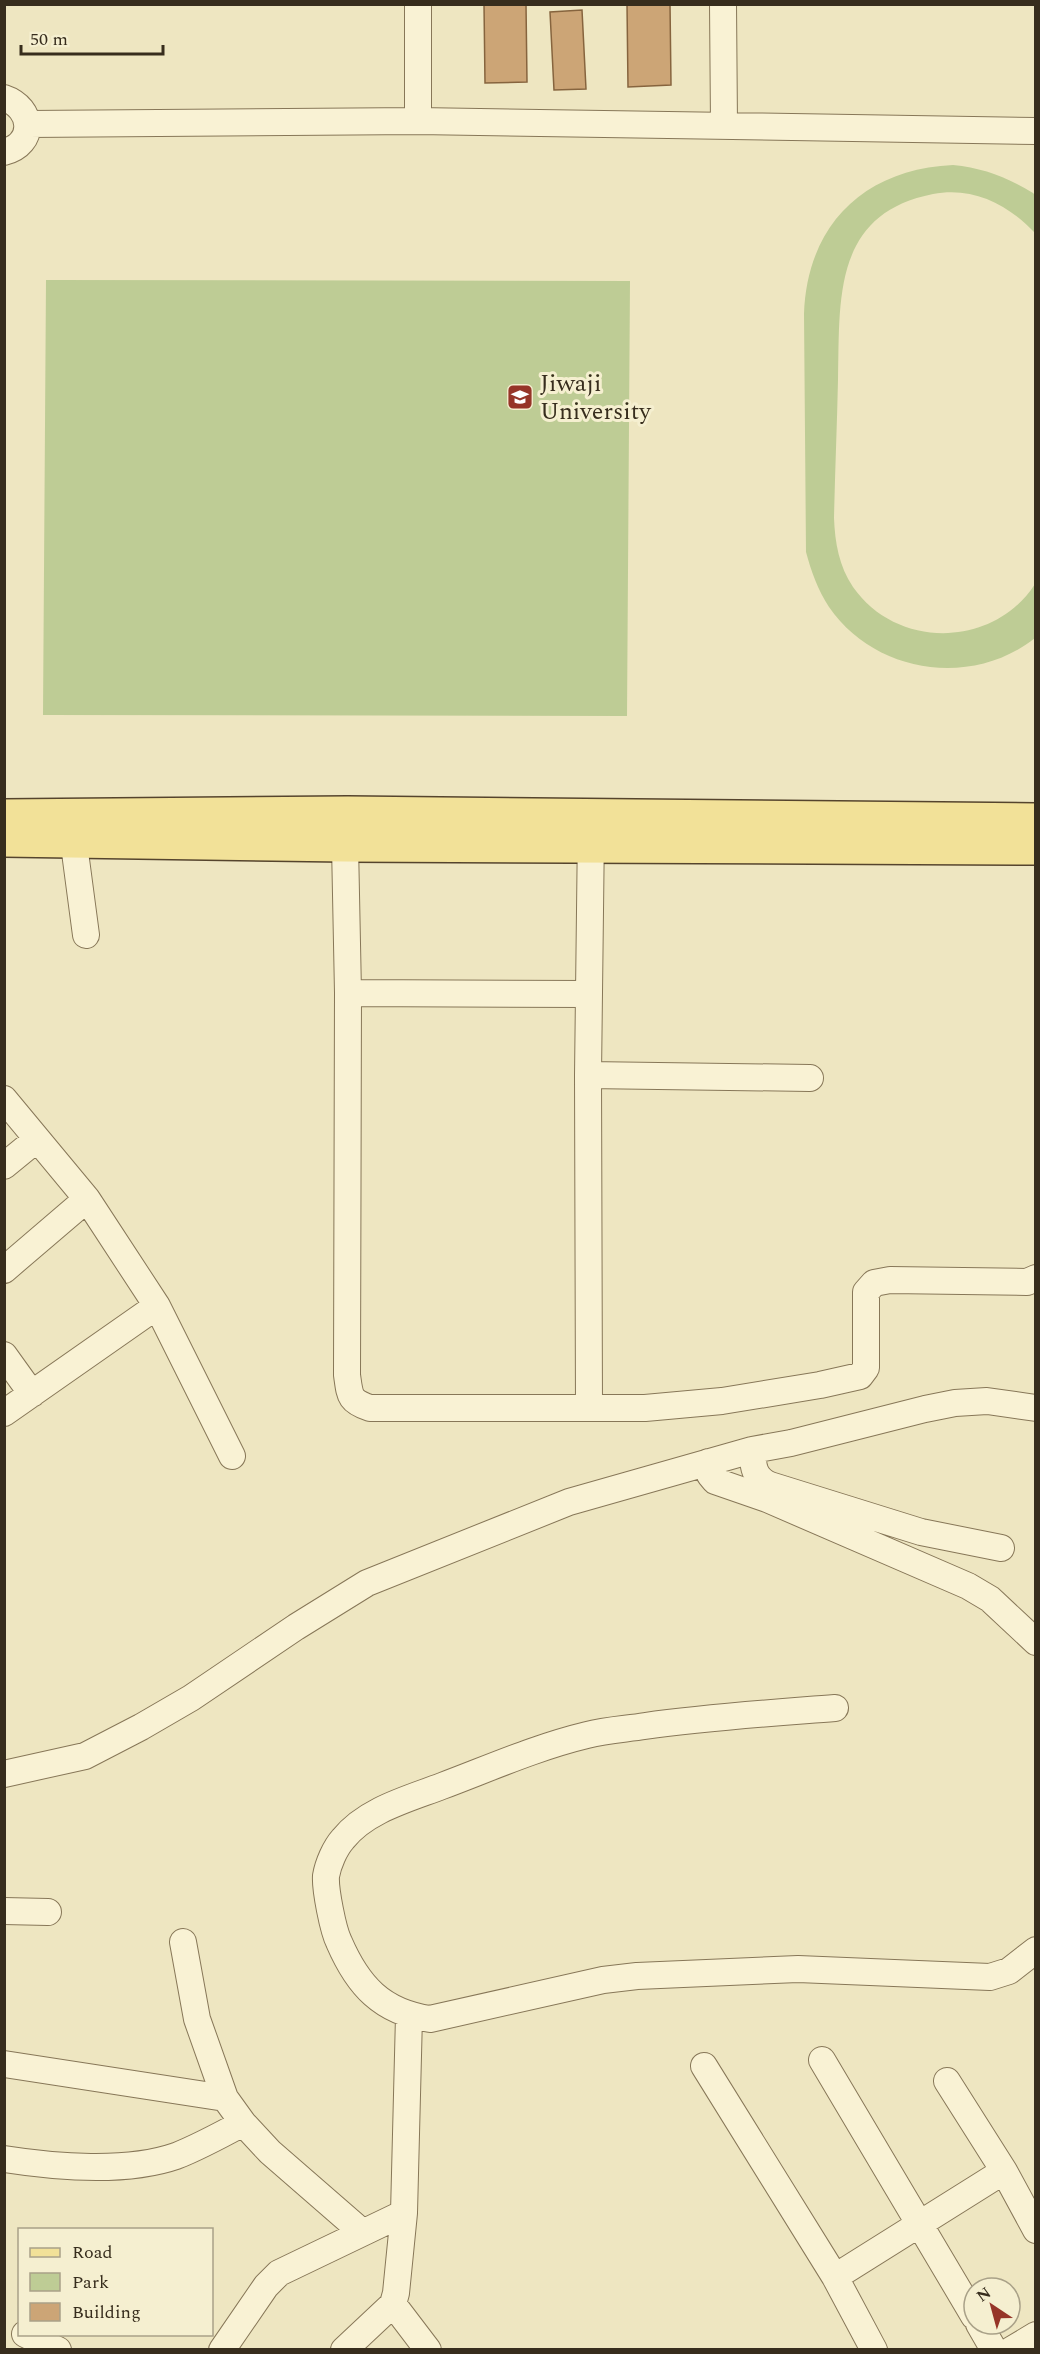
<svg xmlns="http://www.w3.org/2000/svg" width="1040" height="2354" viewBox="0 0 1040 2354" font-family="Spectral,serif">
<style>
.green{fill:#becc95}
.building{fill:#cca576;stroke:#86643e;stroke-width:1.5}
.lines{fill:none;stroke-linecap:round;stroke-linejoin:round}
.minor-casing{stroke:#877758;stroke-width:28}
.major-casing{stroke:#55442d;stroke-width:36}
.minor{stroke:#f9f2d4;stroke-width:26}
.major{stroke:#f2e198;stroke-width:33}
.labels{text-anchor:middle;stroke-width:6;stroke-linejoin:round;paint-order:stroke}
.poi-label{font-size:24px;fill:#372d1d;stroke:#f5efd0;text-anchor:start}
</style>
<rect width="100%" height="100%" fill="#eee6c1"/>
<path class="green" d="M953,165C983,168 1007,177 1033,193L1035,195V233C1009,205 973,186 933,194C832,214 840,300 838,380C837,426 835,472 834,518C835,543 839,566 853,587C897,650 994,648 1035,584V638C972,688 875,674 829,607C818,590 811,571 806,552L804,314C807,225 864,169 953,165Z
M46,280L630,281L627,716L43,715Z"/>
<path class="building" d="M484,4H526L527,82L485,83Z
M627,4H670L671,85L628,87Z
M582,10L586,89L554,90L550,12Z"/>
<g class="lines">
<defs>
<path id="minor" d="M723,4L724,125
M4,98C34,108 36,144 4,152
M418,121V4
M28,124L418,121L1036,131
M71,822L86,935
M347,827L345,845L348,993L347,1375C350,1396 349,1401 370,1408H645L722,1401L820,1385L860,1376L866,1368V1292L874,1283L890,1280L1027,1282L1036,1278
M348,993L588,994
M588,1075L810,1078
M4,1099L87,1199L4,1270
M4,1166L37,1139
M87,1199L157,1306L232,1456
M4,1355L32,1394
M589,1407L588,1075L591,829
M4,1413L157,1306
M752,1450C753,1467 754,1478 770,1485L921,1532L1001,1548
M708,1462L710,1475L715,1481L767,1499L968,1586L990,1599L1036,1642
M835,1708C771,1713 708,1717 645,1726C626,1729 606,1730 587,1735C537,1747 490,1768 442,1786C408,1799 366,1810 343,1839C335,1848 328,1864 326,1876C325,1889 333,1930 339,1942C358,1986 382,2012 430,2019L603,1980L637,1976L798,1969L990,1977L1009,1971L1036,1950
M4,1774L85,1756L141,1727L191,1698L296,1627L367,1583L569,1502L752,1450L791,1443L925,1409L955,1403L987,1401L1036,1408
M4,1911L48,1912
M183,1942L197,2019L225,2098L243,2123L270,2152L362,2232
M822,2060L974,2316
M4,2064L225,2098
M704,2066L835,2277L874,2350
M947,2081L1004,2171L1036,2230
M4,2159C55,2167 127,2173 176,2156C199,2147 221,2135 243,2123
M835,2277L1004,2171
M393,2304L428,2350
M979,2324L994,2350
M25,2334L58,2350
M222,2350L266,2286L279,2273L404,2213L409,2016
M344,2350L393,2304L396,2293L404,2213
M1011,2350L1036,2335"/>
<path id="major" d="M4,816L348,813L1036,820
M4,840L345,845L1036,848"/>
</defs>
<use href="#minor" class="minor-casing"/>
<use href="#major" class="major-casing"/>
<use href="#minor" class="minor"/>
<use href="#major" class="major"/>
</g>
<defs>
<symbol id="university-square" viewBox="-11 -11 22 22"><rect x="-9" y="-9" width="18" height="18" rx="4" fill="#963528" stroke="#f5efd0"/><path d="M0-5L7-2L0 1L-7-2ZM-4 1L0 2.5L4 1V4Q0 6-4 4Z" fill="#fff"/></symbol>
</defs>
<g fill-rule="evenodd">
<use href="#university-square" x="505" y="382" width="30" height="30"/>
</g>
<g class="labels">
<g class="poi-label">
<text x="540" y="391">Jiwaji<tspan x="540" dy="28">University</tspan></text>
</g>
</g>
<rect width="1040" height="2354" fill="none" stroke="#372d1d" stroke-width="12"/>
<rect x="18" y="2228" width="195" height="108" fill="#f5efd0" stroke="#a9a188" stroke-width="1.5"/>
<rect x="30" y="2248" width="30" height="9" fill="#f2e198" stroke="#a9a188" stroke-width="1.5"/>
<text x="72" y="2258" font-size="18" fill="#372d1d">Road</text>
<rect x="30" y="2273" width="30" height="18" fill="#becc95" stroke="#a9a188" stroke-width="1.5"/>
<text x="72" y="2288" font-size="18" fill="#372d1d">Park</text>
<rect x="30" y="2303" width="30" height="18" fill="#cca576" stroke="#a9a188" stroke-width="1.5"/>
<text x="72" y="2318" font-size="18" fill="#372d1d">Building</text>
<g transform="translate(992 2306) rotate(324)"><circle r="28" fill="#f5efd0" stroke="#a9a188" stroke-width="1.5"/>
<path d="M0-4.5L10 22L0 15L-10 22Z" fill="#963528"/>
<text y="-9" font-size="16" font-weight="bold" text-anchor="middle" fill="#372d1d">N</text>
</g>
<path d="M21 45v9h142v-9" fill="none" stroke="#372d1d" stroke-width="3"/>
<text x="30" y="45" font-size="18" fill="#372d1d" stroke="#f5efd0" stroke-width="4.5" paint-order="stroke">50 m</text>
</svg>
